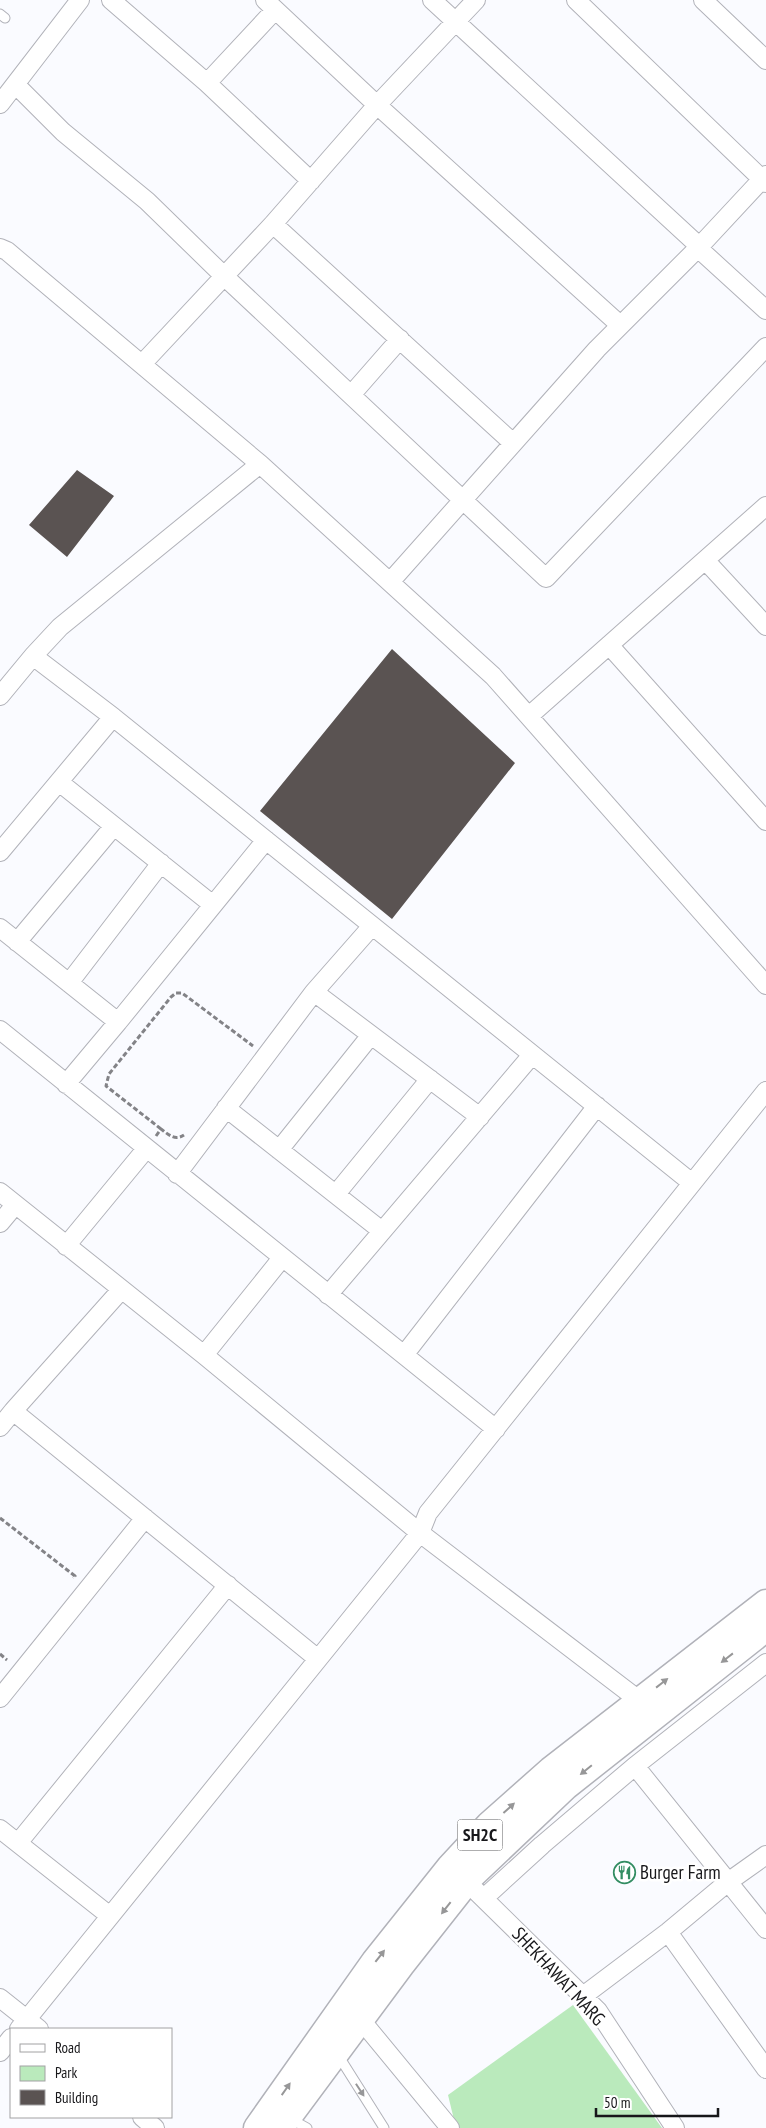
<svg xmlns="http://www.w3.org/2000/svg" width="766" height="2128" viewBox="0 0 766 2128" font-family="'PT Sans Narrow',sans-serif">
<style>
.green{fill:#baeabc}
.building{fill:#5a5352}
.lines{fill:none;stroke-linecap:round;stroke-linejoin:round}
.service-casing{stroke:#b1b2b9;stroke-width:11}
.minor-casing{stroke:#b1b2b9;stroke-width:20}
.primary-casing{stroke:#b1b2b9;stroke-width:29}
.path{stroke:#838387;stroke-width:3;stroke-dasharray:5 2.5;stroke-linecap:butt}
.service{stroke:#fff;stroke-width:9}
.minor{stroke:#fff;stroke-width:18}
.primary{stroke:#fff;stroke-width:26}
.oneway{fill:#979798}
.labels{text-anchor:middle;stroke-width:5;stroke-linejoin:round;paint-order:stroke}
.shield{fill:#fff;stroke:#5d5d5f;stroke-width:1}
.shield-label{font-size:18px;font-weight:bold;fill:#17171a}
.poi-label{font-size:19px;fill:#17171a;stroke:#fff;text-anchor:start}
.street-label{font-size:19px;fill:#17171a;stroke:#fff}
</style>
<rect width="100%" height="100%" fill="#fafbff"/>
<path class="green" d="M573,2005L662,2128H456L448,2095Z"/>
<path class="building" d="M77,470L114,496L67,557L29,525Z
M392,649L515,763L392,919L260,811Z"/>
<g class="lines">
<defs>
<path id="service" d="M0,14L5,18
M338,2055L384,2128
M289,2118L307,2128"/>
<path id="minor" d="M111,0L207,83L311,181
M265,0L377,105L620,325
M432,0L699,246
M576,0L766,183
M703,0L766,60
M207,83L275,10
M16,85L63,132L147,201L224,276L546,578L766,347
M0,104L80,0
M273,224L513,443
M0,248L7,251L260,464L493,676L766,985
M698,248L766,310
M142,364L273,224L377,105L476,0
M351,395L400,339
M705,560L766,626
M390,582L597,349L698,248L766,175
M609,645L766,821
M33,656L60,627L260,464
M0,696L33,656L113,717L692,1183
M529,716L766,506
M59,782L213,905
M0,852L113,717
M372,926L314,992L480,1117
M0,928L118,1022L66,1084
M17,942L114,826
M69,983L161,863
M118,1022L266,840
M0,1030L496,1429
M226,1108L382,1231
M279,1150L371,1035
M177,1174L314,992
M0,1192L204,1355L420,1533L640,1701
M336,1194L430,1079
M0,1223L15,1205
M66,1246L146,1149
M328,1295L532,1055
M204,1355L282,1258
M404,1355L597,1106
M13,1411L121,1290
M0,1427L13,1411L318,1659
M0,1698L145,1518
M635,1766L766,1929
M0,1829L110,1916
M18,1843L228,1585
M475,1890L598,2011L675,2128
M484,1898L542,1845L635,1766L766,1663
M668,1932L766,2069
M583,1996L668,1932L728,1882L766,1855
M0,1998L39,2029
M361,2020L450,2128
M19,2029L420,1533L428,1513L766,1091
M0,2052L11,2038
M142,2117L155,2128"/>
<path id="primary" d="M283,2124L401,1965L472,1875L566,1786L766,1628
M257,2128L375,1961L450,1867L489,1825L551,1770L766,1603"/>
</defs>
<use href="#service" class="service-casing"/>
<use href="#minor" class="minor-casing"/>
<use href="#primary" class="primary-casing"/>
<path class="path" d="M161,1129L106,1086L109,1074L171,997L176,993H182L253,1046
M156,1136L161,1129C169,1135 175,1141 184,1135
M0,1518L75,1576L73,1578
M0,1654L7,1660"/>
<use href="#service" class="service"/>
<use href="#minor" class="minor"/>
<use href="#primary" class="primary"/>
</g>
<defs><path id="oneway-solid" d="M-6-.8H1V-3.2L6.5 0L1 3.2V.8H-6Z" transform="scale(1.25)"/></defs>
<g class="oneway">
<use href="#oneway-solid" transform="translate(727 1658) rotate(142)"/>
<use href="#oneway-solid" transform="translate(662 1683) rotate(-38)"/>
<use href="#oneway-solid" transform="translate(586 1770) rotate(141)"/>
<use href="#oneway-solid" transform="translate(509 1808) rotate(-42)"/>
<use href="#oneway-solid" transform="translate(446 1908) rotate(128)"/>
<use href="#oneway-solid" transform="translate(380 1956) rotate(-52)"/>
<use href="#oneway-solid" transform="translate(286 2089) rotate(-55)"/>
<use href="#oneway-solid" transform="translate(360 2090) rotate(57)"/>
</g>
<defs>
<symbol id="restaurant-ring" viewBox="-11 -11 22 22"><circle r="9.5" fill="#fff" stroke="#338d62" stroke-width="1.5"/><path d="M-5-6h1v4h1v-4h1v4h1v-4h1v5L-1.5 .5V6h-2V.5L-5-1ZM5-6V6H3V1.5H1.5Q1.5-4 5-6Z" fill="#338d62"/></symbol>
</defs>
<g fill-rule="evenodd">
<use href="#restaurant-ring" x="612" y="1860" width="25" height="25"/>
</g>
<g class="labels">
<rect class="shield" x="457.5" y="1819.5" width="45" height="31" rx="4"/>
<g class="shield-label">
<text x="480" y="1841">SH2C</text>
</g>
<g class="poi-label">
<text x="640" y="1879">Burger Farm</text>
</g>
<g class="street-label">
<text transform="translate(559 1976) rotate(47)" y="7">SHEKHAWAT MARG</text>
</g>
</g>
<rect x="10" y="2028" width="162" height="90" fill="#ffffff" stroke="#a2a2a3"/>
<rect x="20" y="2044" width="25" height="8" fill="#ffffff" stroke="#a2a2a3"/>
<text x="55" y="2053" font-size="15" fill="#17171a">Road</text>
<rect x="20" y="2066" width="25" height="15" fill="#baeabc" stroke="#a2a2a3"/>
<text x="55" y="2078" font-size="15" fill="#17171a">Park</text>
<rect x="20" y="2090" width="25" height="15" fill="#5a5352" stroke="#a2a2a3"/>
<text x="55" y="2103" font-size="15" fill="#17171a">Building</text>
<path d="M596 2108v8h122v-8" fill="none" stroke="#17171a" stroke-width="2.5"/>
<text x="604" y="2108" font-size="15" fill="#17171a" stroke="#ffffff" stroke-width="4" paint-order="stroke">50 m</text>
</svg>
